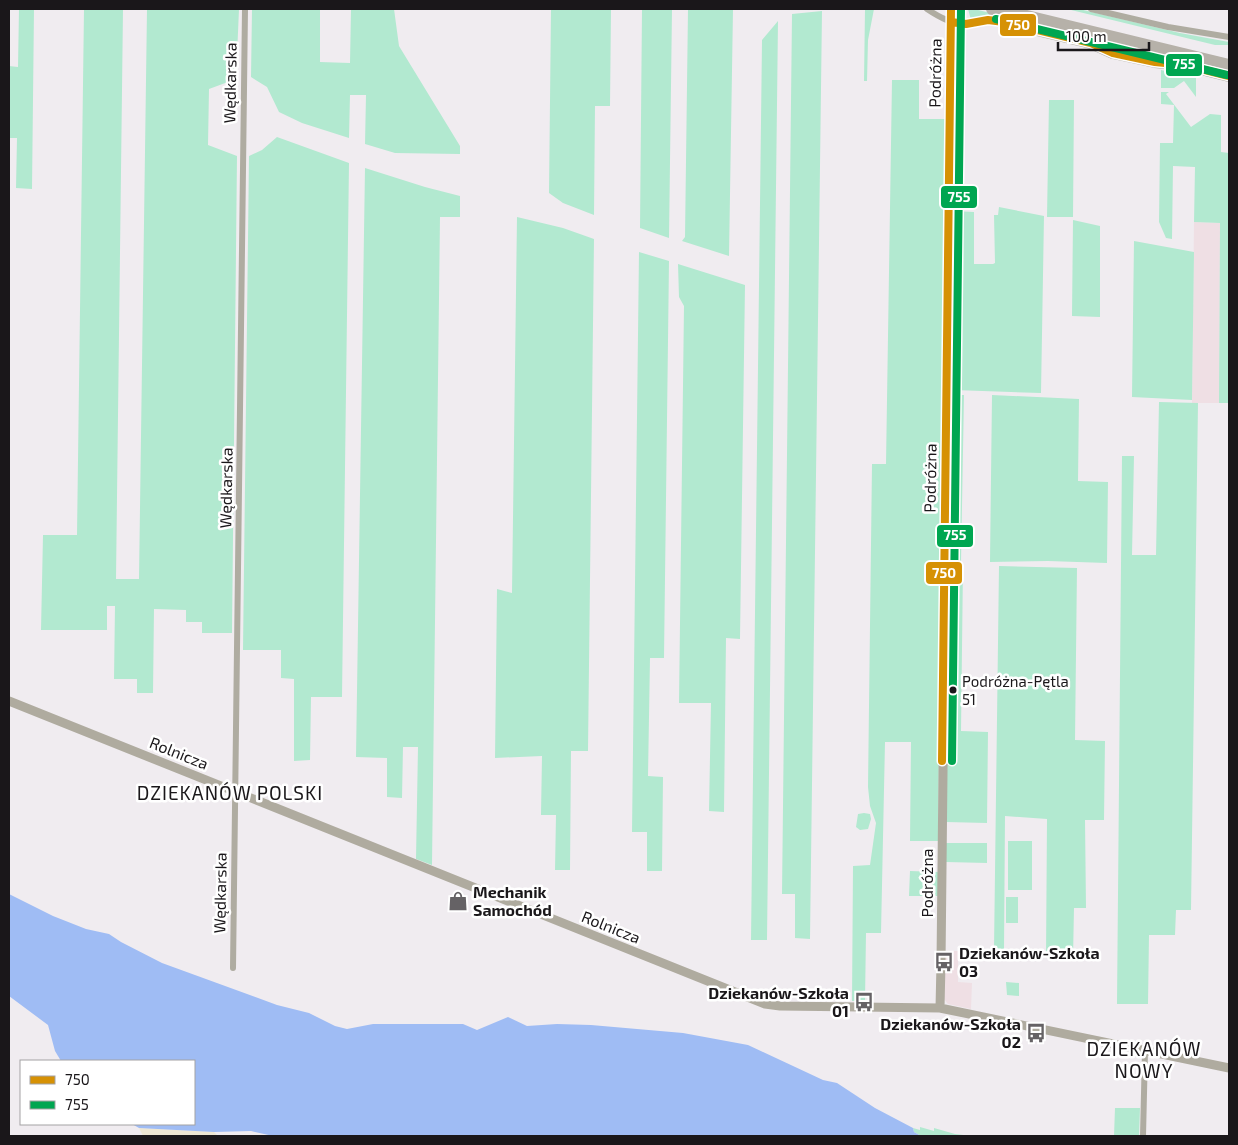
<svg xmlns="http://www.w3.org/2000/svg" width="1238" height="1145" viewBox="0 0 1238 1145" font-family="'Exo 2',sans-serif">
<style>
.commercial{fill:#efdfe4}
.green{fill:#b2e9d0}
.sand{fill:#eee7d4}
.water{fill:#9fbcf4}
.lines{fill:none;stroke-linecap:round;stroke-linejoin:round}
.street{stroke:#afaca1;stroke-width:6}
.secondary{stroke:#afab9f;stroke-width:9}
.highway{stroke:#b6b1a9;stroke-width:12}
.bus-1-casing{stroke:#fff;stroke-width:11}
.bus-2-casing{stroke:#fff;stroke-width:11}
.bus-1{stroke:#d69104;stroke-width:8}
.bus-2{stroke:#00a651;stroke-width:8}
.bus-dot{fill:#1a171a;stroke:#fff;stroke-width:2}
.labels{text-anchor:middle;stroke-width:5;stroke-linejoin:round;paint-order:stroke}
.bus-label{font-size:15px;fill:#1a171a;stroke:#fff;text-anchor:start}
.street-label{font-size:16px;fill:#1a171a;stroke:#fff}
.poi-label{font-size:16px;font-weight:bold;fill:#1a171a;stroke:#fff;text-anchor:start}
.quarter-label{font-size:19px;letter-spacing:1px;fill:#1a171a;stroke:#fff}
.line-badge{stroke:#fff;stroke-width:2}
.badge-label{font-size:14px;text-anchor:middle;font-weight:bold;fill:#fff}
</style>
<rect width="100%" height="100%" fill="#f0ecf0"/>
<path class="commercial" d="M1194,222L1220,223L1219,403H1192Z
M945,951H958V982L972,983L971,1009L948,1004L944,999Z"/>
<path class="green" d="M19,9H34L32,189L16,188L17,138H9V66L18,67Z
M84,9H123L116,579H139L147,9H239L236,79L209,89L208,145L237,156L232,633H202V622H186V610L154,609L153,693H137V679H114L115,606H107V630H41L43,535H77Z
M252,9H320V62L350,63L351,9H394L399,46L460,146V154L395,153L365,144L366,95H350L349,138L302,123L279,112L267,87L251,77Z
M551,9H611L610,106H595L594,215L563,203L549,193Z
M642,9H672L669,238L640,228Z
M688,9H733L729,256L682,241L685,237Z
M865,9H874L868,40L867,81H864Z
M968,9H974L1130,47V49L1137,51L1136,55L1000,18L971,20Z
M1067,9H1079L1180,33L1229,42L1228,45H1215Z
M822,11L810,939L795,938V894H782L792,14Z
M778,21L767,940H751L762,40Z
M1174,68L1196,74V97L1184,81L1174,88H1161V70L1174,73Z
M892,80H919V119H946L938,841H910L911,742H885L881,933H866L865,1001H852L853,866L870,865L876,823L870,806L868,787L872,464H886Z
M1161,92H1169L1166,94L1191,127L1210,114L1221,115V152L1229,153V403H1219L1220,223L1194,222L1195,167L1173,166L1172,239L1166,238L1159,222L1160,143H1173L1174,105L1161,104Z
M1049,100H1074L1073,217H1047Z
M277,137L349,163L342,697H311L310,760L294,761V679L281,678V650H243L249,156L262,150Z
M365,168L425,187L460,196V217H440L432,865L416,859L418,747H403L402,798L387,797V758L356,757Z
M999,207L1044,216L1041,393L954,390V211L974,212V264H993L995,263L994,215H998Z
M517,217L563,228L594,239L588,751H571L570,870H555L556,815H541L542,756L495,758L497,589L512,593Z
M1073,220L1100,226V317L1072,316Z
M1134,241L1194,252L1192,400L1132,397Z
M639,252L669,261L664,658H650L648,776L663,777L662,871H647V832H632Z
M678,264L745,285L740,639L726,638L724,812L709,811L711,703H679L684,306L679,297Z
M951,395H964L961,562L949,563Z
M992,395L1079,399L1078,481L1108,482L1107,563L1048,561L990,562Z
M1159,402L1198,403L1191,910H1176L1175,935H1149L1148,1004H1117L1122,456H1134L1132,555H1156Z
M949,566H963L961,731L988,732L987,823L946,822Z
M999,566L1077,568L1075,740L1105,741L1104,820H1085L1086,908H1074L1073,958L1046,957L1047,819L1005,816L1004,949H994Z
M864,813L870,814L871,819L868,829L860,830L856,827L858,814Z
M1008,841H1032V890H1008Z
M946,843H987V863L946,862Z
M910,871L938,872V896H909Z
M1006,897H1018V923H1006Z
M1006,982L1019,983V996L1007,995Z
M1115,1108H1140L1139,1136H1114Z
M920,1127L934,1131V1128L955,1134L972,1136H921L914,1132L913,1128L920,1130Z"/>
<path class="sand" d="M139,1128L214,1132L218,1136H143Z"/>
<path class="water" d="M9,894L53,916L86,929L109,934L121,942L162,963L277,1005L309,1013L335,1026L347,1029L373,1024H463L477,1030L508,1017L527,1026L557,1024L591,1025L683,1033L748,1045L823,1080L837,1083L875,1108L913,1128L914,1132L921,1136H273L251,1131L214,1132L139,1128L132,1124H194V1061H61L55,1051L48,1025L9,996Z"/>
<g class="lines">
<path class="street" d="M927,9C939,17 953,25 969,24C980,22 990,19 1001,21
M1091,9L1168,27L1229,37
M233,968L245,9
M1143,1136L1145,1051"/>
<path class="secondary" d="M9,701L765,1004L780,1006L940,1008L1229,1068
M940,1008L941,963L951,9"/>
<path class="highway" d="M992,9L1004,22L1091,43L1113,53L1155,62L1185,65L1229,76
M998,9L1229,65"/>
<defs>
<path id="bus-1" d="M951,22L966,24L988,20L1004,22L1091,43L1113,53L1155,62L1185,65L1229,76
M942,761L951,9"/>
<path id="bus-2" d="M996,19L1227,75
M952,761L961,9"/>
</defs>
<use href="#bus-1" class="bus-1-casing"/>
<use href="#bus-2" class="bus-2-casing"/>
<use href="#bus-1" class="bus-1"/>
<use href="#bus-2" class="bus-2"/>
</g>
<defs>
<symbol id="shop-bare" viewBox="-9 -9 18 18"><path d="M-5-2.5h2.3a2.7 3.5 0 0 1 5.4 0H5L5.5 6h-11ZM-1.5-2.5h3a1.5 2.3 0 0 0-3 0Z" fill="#656265" stroke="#fff" stroke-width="2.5" paint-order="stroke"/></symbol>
<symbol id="bus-bare" viewBox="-9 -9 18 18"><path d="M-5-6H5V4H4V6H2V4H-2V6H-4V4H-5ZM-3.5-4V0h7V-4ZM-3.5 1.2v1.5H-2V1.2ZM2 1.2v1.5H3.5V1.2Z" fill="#656265" stroke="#fff" stroke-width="2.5" paint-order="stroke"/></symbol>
</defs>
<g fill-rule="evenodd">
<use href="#shop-bare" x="444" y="887" width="28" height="28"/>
<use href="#bus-bare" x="930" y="948" width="28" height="28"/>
<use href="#bus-bare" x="850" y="988" width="28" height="28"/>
<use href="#bus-bare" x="1022" y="1019" width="28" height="28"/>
</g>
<circle class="bus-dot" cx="953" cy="690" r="4.5"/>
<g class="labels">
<g class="bus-label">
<text x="962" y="687">Podróżna-Pętla<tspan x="962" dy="18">51</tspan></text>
</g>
<g class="street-label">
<text transform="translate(935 73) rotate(-89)" y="6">Podróżna</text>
<text transform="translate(230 83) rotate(-89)" y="6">Wędkarska</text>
<text transform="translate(930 478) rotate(-89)" y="6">Podróżna</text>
<text transform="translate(226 488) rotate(-89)" y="6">Wędkarska</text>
<text transform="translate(179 753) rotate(22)" y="6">Rolnicza</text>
<text transform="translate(927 883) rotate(-90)" y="6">Podróżna</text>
<text transform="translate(220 893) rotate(-89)" y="6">Wędkarska</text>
<text transform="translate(611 927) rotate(22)" y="6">Rolnicza</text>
</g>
<g class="poi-label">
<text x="473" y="898">Mechanik<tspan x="473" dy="18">Samochód</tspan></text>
<text x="959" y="959">Dziekanów-Szkoła<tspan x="959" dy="18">03</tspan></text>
<text x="849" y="999" text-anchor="end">Dziekanów-Szkoła<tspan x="849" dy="18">01</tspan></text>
<text x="1021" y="1030" text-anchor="end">Dziekanów-Szkoła<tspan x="1021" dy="18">02</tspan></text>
</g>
<g class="quarter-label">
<text x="230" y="800">DZIEKANÓW POLSKI</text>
<text x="1144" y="1056">DZIEKANÓW<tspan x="1144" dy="22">NOWY</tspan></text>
</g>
</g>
<g class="line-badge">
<rect x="999" y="13" width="38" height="24" rx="5" fill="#d69104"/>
<rect x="1165" y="53" width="38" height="24" rx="5" fill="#00a651"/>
<rect x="940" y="185" width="38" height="24" rx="5" fill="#00a651"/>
<rect x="936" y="524" width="38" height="24" rx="5" fill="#00a651"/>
<rect x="925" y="561" width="38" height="24" rx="5" fill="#d69104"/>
</g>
<g class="badge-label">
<text x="1018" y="30">750</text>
<text x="1184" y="69">755</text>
<text x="959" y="202">755</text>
<text x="955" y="540">755</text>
<text x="944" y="578">750</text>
</g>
<rect width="1238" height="1145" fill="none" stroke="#1a171a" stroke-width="20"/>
<rect x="20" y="1060" width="175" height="65" fill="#ffffff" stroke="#a3a2a3"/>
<rect x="30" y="1076" width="25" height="8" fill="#d69104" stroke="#a3a2a3"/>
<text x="65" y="1085" font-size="15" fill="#1a171a">750</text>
<rect x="30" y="1101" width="25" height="8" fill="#00a651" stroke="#a3a2a3"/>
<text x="65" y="1110" font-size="15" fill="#1a171a">755</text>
<path d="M1058 42v8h91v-8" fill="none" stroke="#1a171a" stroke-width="2.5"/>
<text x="1066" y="42" font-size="15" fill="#1a171a" stroke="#ffffff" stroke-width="4" paint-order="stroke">100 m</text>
</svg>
